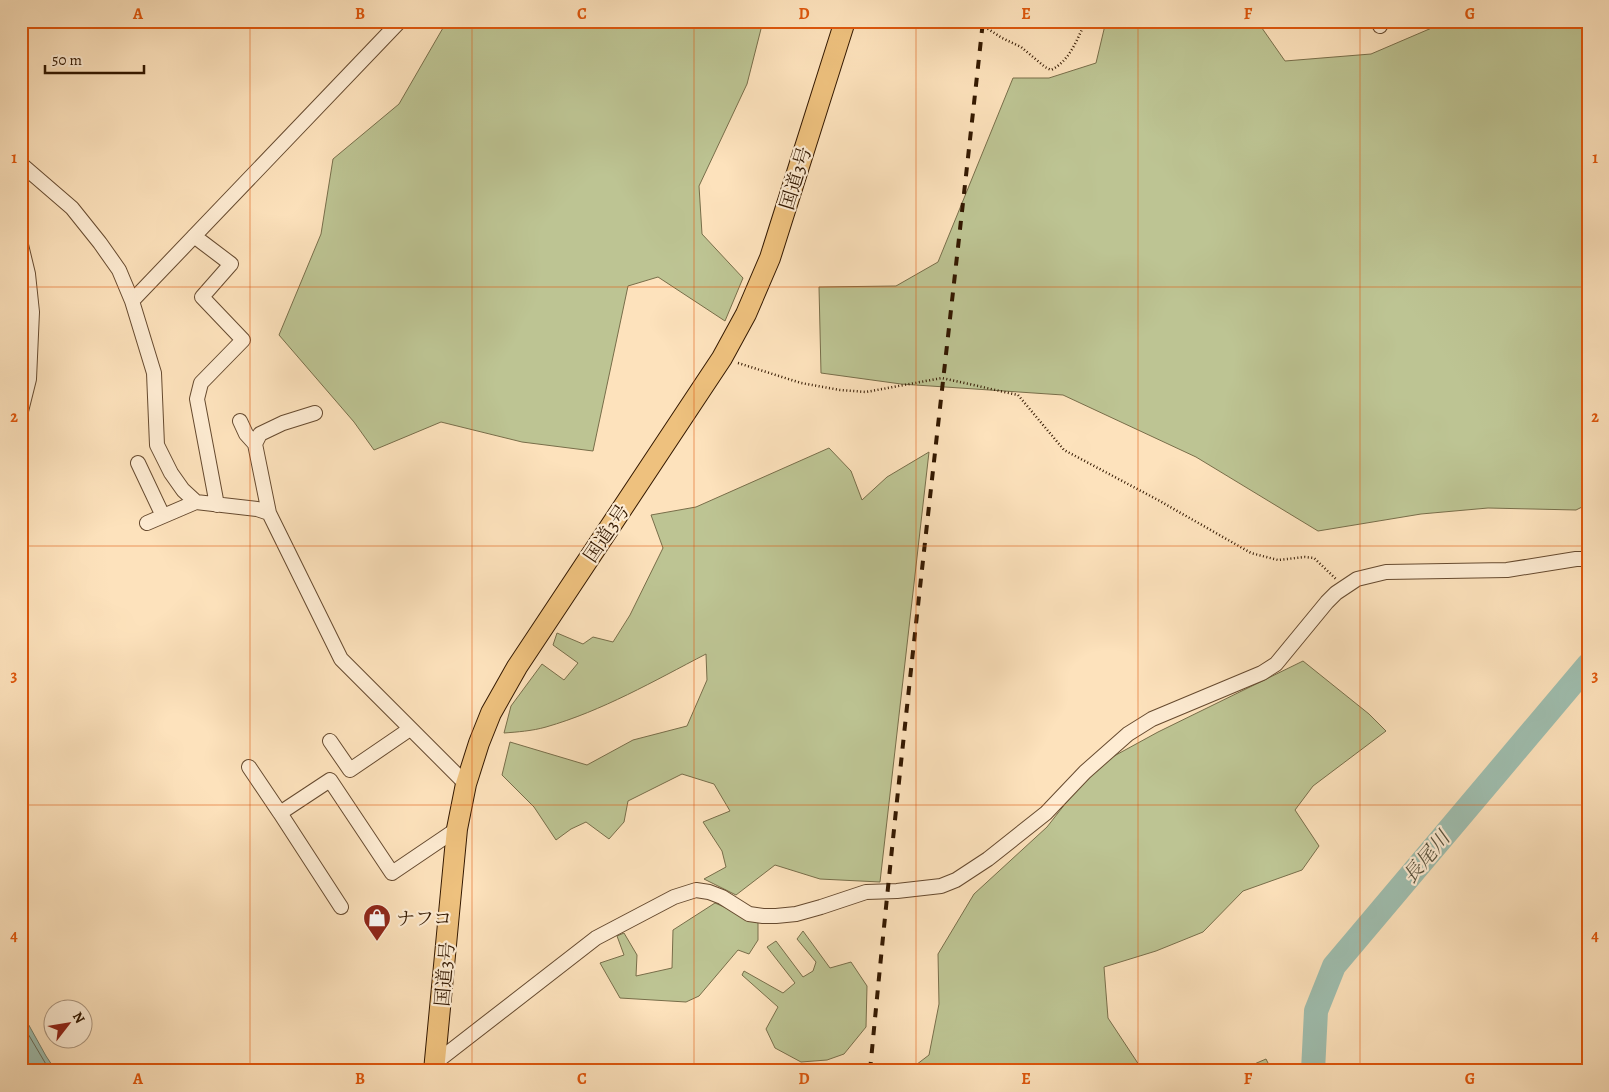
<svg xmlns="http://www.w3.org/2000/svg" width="1609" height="1092" viewBox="0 0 1609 1092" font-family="Alegreya,'Noto Serif JP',serif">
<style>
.green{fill:#bdc493;stroke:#786e4a}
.water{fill:#9fbeaf;stroke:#747c69}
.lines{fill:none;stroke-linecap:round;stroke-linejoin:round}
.shore{stroke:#696b58;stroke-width:1}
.river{stroke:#9fbeaf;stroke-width:24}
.minor-casing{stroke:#664a2f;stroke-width:16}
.highway-casing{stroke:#331800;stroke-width:22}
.path{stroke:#331800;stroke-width:2.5;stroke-dasharray:1 2.5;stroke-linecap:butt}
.minor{stroke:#feecd3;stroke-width:14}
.highway{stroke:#eec17e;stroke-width:20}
.rail{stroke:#331800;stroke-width:4;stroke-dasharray:9 9;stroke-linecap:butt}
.grid{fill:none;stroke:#df560b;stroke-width:1;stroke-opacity:0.55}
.labels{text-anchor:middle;stroke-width:4.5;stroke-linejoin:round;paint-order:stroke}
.street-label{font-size:19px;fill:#331800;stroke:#feecd3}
.poi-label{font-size:19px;fill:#331800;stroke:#feecd3;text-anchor:start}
.water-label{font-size:20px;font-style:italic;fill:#59523d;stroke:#feecd3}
.neatline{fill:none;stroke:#df560b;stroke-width:2}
.grid-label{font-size:16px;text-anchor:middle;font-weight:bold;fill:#df560b}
</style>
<rect width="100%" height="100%" fill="#fde2bc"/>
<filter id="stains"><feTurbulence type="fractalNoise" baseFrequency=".004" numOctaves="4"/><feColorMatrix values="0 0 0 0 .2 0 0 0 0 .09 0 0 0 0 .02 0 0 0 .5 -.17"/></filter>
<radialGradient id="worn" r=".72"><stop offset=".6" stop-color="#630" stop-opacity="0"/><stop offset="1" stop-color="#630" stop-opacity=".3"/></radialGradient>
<path class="green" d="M447,21H763L747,84L699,186L702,234L743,278L725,321L658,277L628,286L593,451L522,442L441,422L374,450L354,422L279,335L321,234L333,159L399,104Z
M1106,21H1257L1285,61L1371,54L1448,21H1588V504L1576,510L1488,508L1421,514L1318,531L1196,457L1063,395L901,384L821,373L819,287L896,286L938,262L1013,78H1049L1096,63Z
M829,448L851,471L862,500L887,477L929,452L880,882L820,879L775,865L736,895L704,879L726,867L722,851L703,822L730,811L714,784L682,774L628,801L624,822L609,839L586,822L571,829L556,840L534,807L502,775L510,742L587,765L633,740L687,726L707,680L706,654C654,681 602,711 546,727C532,731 517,732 504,733L511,706L542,664L564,680L578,663L553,645L557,633L583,644L593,637L613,642L630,615L663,548L651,515L696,507Z
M1303,661L1369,714L1386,731L1313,786L1295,810L1319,846L1302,870L1243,891L1203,932L1156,951L1104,967L1108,1018L1143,1071H908L929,1055L939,1004L938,954L974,894L1047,827L1094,767L1158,732Z
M715,903L758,922V940L749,954L738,950L699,996L686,1002L620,998L600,963L624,955L617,936L624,933L637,955L636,976L672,968L673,930Z
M803,931L830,968L851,962L867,986L866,1027L844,1054L827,1060L801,1062L775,1048L766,1029L778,1007L742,975L744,971L783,993L795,983L767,947L776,941L803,977L813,971L816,962L797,939Z
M1266,1059L1272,1071H1238Z"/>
<path class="water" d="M21,1011L46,1056L56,1071H21Z"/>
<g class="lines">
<path class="shore" d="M21,1022L50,1071"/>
<path class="river" d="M1313,1071L1316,1011L1334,966L1588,665"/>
<defs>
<path id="minor" d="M1378,21L1380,26
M21,164L72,208L100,243L119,270L132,301L154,373L157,445L171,473L183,490L196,502L257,509L269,513L341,659L466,784
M194,236L231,264L202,297L243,340L201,383L197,399L217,505
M21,245L28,274L32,312L29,379L21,411
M132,301L400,21
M240,421L246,434L255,444
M138,463L163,516
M269,513L255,444L260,434L283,423L315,413
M147,523L196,502
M330,741L350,770L410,729
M249,767L280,813
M341,907L280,813L330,780L392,873L457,829
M435,1063L596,938L674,897L696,890L709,892L722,897L749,914L763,916H776L796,914L821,907L866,892L897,891L941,886L956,880L988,859L1046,813L1085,772L1128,734L1152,719L1262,673L1276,664L1327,602L1336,593L1357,579L1386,572L1507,570L1576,559H1588"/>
<path id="highway" d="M434,1071L457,829L466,784L479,743L491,713L517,667L722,358L746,314L770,258L845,21"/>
</defs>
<use href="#minor" class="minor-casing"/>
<use href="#highway" class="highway-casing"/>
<path class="path" d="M976,21L1002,38L1021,47L1045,67L1051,70C1070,61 1077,39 1086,21
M738,363L801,383L840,390L866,392L942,378L1018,395L1064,450L1158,500L1251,553L1278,560L1305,557L1314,558L1336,579"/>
<use href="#minor" class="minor"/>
<use href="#highway" class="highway"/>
<path class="rail" d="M870,1071C903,720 945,371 983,21"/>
</g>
<path class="grid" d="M250,21V1071M472,21V1071M694,21V1071M916,21V1071M1138,21V1071M1360,21V1071M21,287H1588M21,546H1588M21,805H1588"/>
<defs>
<symbol id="shop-pin" viewBox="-11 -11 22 30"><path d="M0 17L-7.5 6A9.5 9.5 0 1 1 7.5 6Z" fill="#8f2418" stroke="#feecd3"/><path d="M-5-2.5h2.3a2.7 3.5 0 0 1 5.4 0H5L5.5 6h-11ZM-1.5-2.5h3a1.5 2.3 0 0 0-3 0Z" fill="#fff"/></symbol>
</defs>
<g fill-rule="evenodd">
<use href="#shop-pin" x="361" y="902" width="32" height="43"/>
</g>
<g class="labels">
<g class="street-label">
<text transform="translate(795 178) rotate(-73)" y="7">国道3号</text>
<text transform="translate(606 533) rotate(-56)" y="7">国道3号</text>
<text transform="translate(444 974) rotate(-85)" y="7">国道3号</text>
</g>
<g class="poi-label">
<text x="396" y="925">ナフコ</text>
</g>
<g class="water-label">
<text transform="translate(1426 857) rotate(-50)" y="7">長尾川</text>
</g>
</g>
<rect width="1609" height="1092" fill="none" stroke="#fde2bc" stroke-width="55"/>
<g transform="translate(68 1024) rotate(59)"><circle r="24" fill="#feecd3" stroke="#ad977f"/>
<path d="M0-4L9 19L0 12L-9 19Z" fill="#8f2418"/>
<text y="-8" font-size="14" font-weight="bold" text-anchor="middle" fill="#331800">N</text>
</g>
<path d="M45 65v8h99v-8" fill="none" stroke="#331800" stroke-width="2.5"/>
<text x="52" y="65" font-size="15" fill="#331800" stroke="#feecd3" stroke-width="4" paint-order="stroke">50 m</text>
<rect x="28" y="28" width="1554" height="1036" class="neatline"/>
<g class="grid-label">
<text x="138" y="19">A</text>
<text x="360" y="19">B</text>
<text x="582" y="19">C</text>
<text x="804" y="19">D</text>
<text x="1026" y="19">E</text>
<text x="1248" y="19">F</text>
<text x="1470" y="19">G</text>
<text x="14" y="163">1</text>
<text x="1595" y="163">1</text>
<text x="14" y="422">2</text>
<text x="1595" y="422">2</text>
<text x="14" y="681">3</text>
<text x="1595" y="681">3</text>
<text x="14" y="941">4</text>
<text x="1595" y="941">4</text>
<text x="138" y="1084">A</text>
<text x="360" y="1084">B</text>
<text x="582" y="1084">C</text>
<text x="804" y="1084">D</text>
<text x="1026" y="1084">E</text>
<text x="1248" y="1084">F</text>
<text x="1470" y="1084">G</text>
</g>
<rect width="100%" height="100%" filter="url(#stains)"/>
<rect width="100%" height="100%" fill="url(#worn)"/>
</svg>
